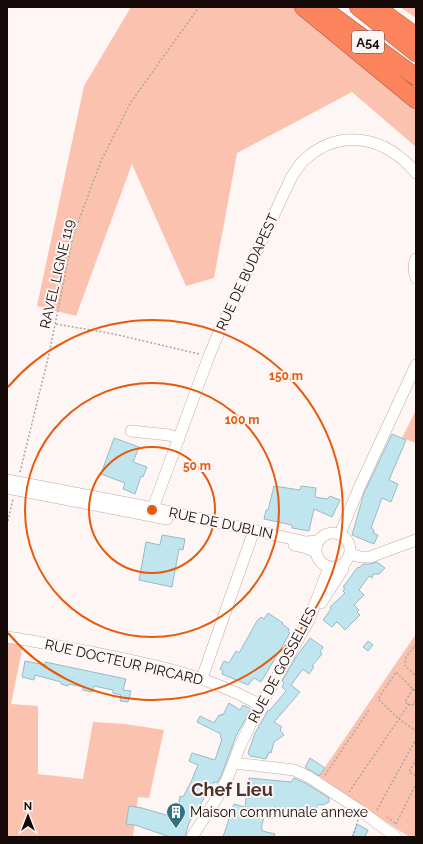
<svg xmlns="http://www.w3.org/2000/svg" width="423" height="844" viewBox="0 0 423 844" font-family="Raleway,sans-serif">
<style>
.green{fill:#fbc2af}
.building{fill:#c0e5ee;stroke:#98bbc4}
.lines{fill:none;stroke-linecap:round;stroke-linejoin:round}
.minor-casing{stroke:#c8a89d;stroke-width:12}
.highway-casing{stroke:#ab593f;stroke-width:18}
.path{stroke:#aea6a3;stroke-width:1.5;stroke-dasharray:2 2;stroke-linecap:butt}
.minor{stroke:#fff;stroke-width:11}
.highway{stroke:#fc845d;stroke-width:17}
.ring{fill:none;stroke:#e8590c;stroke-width:2}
.labels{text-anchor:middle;stroke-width:4;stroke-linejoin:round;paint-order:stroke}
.shield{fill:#fdf6f4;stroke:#5b514e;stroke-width:1}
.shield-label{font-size:13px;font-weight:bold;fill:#150a07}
.street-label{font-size:14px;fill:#150a07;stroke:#fdf6f4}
.poi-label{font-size:14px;fill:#150a07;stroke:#fdf6f4;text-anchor:start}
.district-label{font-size:18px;font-weight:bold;fill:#4c322a;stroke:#fdf6f4}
.centre{fill:#e8590c;stroke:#fdf6f4;stroke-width:2}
.ring-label{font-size:12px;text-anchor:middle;font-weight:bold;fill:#e8590c;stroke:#fdf6f4;stroke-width:4;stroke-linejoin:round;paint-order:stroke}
</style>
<rect width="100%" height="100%" fill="#fdf6f4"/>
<path class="green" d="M131,7H297L416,106V147L352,92L237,153L214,278L186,286L132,164L76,316L37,306L84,86Z
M400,7H416V18Z
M416,410V443L402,438Z
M416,634V837H409L362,806L319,776Z
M7,637L24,640L11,704L38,706V774L83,779L93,722L125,724L164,730L149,798L138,797L133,837H7Z"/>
<path class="building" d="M392,434L406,440L389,480L398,484L391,502L382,498L371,528L374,530L373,533L378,535L374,544L352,535L364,493Z
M114,438L139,447L133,462L147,467L143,477L141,476L135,494L123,489L125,483L101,474Z
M274,486L300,490L301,486L316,488L315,497L327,499L330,496L340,500L332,517L314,509L309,531L292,528V525L264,519L266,510H268Z
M162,535L185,539L183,550L179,549L172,587L139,580L146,542L160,545Z
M377,562L385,568L379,574H373L372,578L369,576L359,590L364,595L354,605L359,610L357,612L360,615L345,630L337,622L332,627L323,620L331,609L330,607L345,593L343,591L345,588L343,587L358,567L359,568L363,564H370Z
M268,613L283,623L282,624L289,629L288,632L290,633L261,682L254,678L248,685L222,674L223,671L220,669L224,661L229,663L236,651L239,653L257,621L261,617L264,619Z
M310,638L323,647L320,652L322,654L312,666L314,667L309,674L303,669L291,685L300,692L274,722L282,727L280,730L284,735L274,742L271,753L269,752L266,759L250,756L248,753L255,733L268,710L269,711L286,691L282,687L284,683L282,681L296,657Z
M368,641L373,645L368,651L363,647Z
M25,661L45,665V662L126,679L123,690L131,691L128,702L120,701L121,695L113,693V690L94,686L92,692L83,690V687L69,684L68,686L61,684V682L35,675L34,680L22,677Z
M229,703L240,710L243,705L251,709L236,736L221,776L217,783L214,782L189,823L185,837H170L135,825L126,824L129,806L142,808L173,817L178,808L180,796L183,797L191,782L198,765L189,761L192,753L215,760L222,739L220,737L221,734L197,722L200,716L214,723L219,715L220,716L221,714L223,715Z
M310,758L325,768L319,776L305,767Z
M249,778L291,782L294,778L307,784L329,798V802L323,805L319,804L316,808L311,810L310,817L291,815L288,809L274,807L273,818L264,817L261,829L263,830L262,831L275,834L274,837H223L234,804L245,807Z
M357,824L368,830L365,837H352Z"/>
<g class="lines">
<defs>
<path id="minor" d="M416,259C413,265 414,272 416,278
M131,431L169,435L179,439
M7,480L153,508L306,542L318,541
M7,488L167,519
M153,508L209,356L219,332L292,176C296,171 299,165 303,161C340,126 386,137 416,173
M316 550a17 17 0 1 1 34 0a17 17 0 1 1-34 0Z
M340,534L359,488L416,365
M294,545L304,547L316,552
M350,554L361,557H370L416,540
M321,603L343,569V564
M7,637C35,641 63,647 91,652C151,664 207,675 260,705
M202,678L252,536
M234,763L294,770L309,777L361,811L396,837
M192,837L217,798L227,779L240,746L252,721L309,620L329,567"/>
<path id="highway" d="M303,7L416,100
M321,7L416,77
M358,7L416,53
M376,7L416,36"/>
</defs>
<use href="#minor" class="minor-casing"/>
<use href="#highway" class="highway-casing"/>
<path class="path" d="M56,324L114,334L199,354
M20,472L49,354L73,236L101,161L131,102L199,7
M7,525L13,499
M416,644L406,657L405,666L416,676
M413,689L405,702L412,706L416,700
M409,704L399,719L378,699L396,672L416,692
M416,759L409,772L416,776
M325,775L369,710
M349,792L399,719L416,731
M377,810L416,739
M387,817L396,824
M396,824L415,786
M353,837L358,820"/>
<use href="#minor" class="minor"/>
<use href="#highway" class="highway"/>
</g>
<g class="ring">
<circle cx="152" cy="510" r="63"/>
<circle cx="152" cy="510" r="127"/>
<path d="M8 387A190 190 0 1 1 8 633"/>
</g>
<defs>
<symbol id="building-pin" viewBox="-11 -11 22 30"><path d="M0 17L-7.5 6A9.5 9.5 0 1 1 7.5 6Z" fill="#2f7382" stroke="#fdf6f4"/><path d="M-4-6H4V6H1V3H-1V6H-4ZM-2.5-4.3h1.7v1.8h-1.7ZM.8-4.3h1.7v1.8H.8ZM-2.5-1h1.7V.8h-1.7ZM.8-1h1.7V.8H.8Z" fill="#fff"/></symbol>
</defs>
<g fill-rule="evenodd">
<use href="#building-pin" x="165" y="801" width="22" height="30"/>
</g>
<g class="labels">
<rect class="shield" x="352" y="31" width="32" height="22" rx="3"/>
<g class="shield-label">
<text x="368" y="47">A54</text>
</g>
<g class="street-label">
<text transform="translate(247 272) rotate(-65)" y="5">RUE DE BUDAPEST</text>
<text transform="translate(57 274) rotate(-77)" y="5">RAVEL LIGNE 119</text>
<text transform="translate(221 523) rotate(12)" y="5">RUE DE DUBLIN</text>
<text transform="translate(124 662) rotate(13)" y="5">RUE DOCTEUR PIRCARD</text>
<text transform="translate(282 665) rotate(-62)" y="5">RUE DE GOSSELIES</text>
</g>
<g class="poi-label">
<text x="190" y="817">Maison communale annexe</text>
</g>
<g class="district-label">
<text x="232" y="796">Chef Lieu</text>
</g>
</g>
<circle cx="152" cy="510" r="6" class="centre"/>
<g class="ring-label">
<text x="286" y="380">150 m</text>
<text x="242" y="424">100 m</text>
<text x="197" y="470">50 m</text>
</g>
<rect width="423" height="844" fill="none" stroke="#150a07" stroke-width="16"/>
<g transform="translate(28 816)" stroke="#fdf6f4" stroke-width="3" paint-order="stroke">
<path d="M0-3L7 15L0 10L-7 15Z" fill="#150a07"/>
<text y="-6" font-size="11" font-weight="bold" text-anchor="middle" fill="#150a07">N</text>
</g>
</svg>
